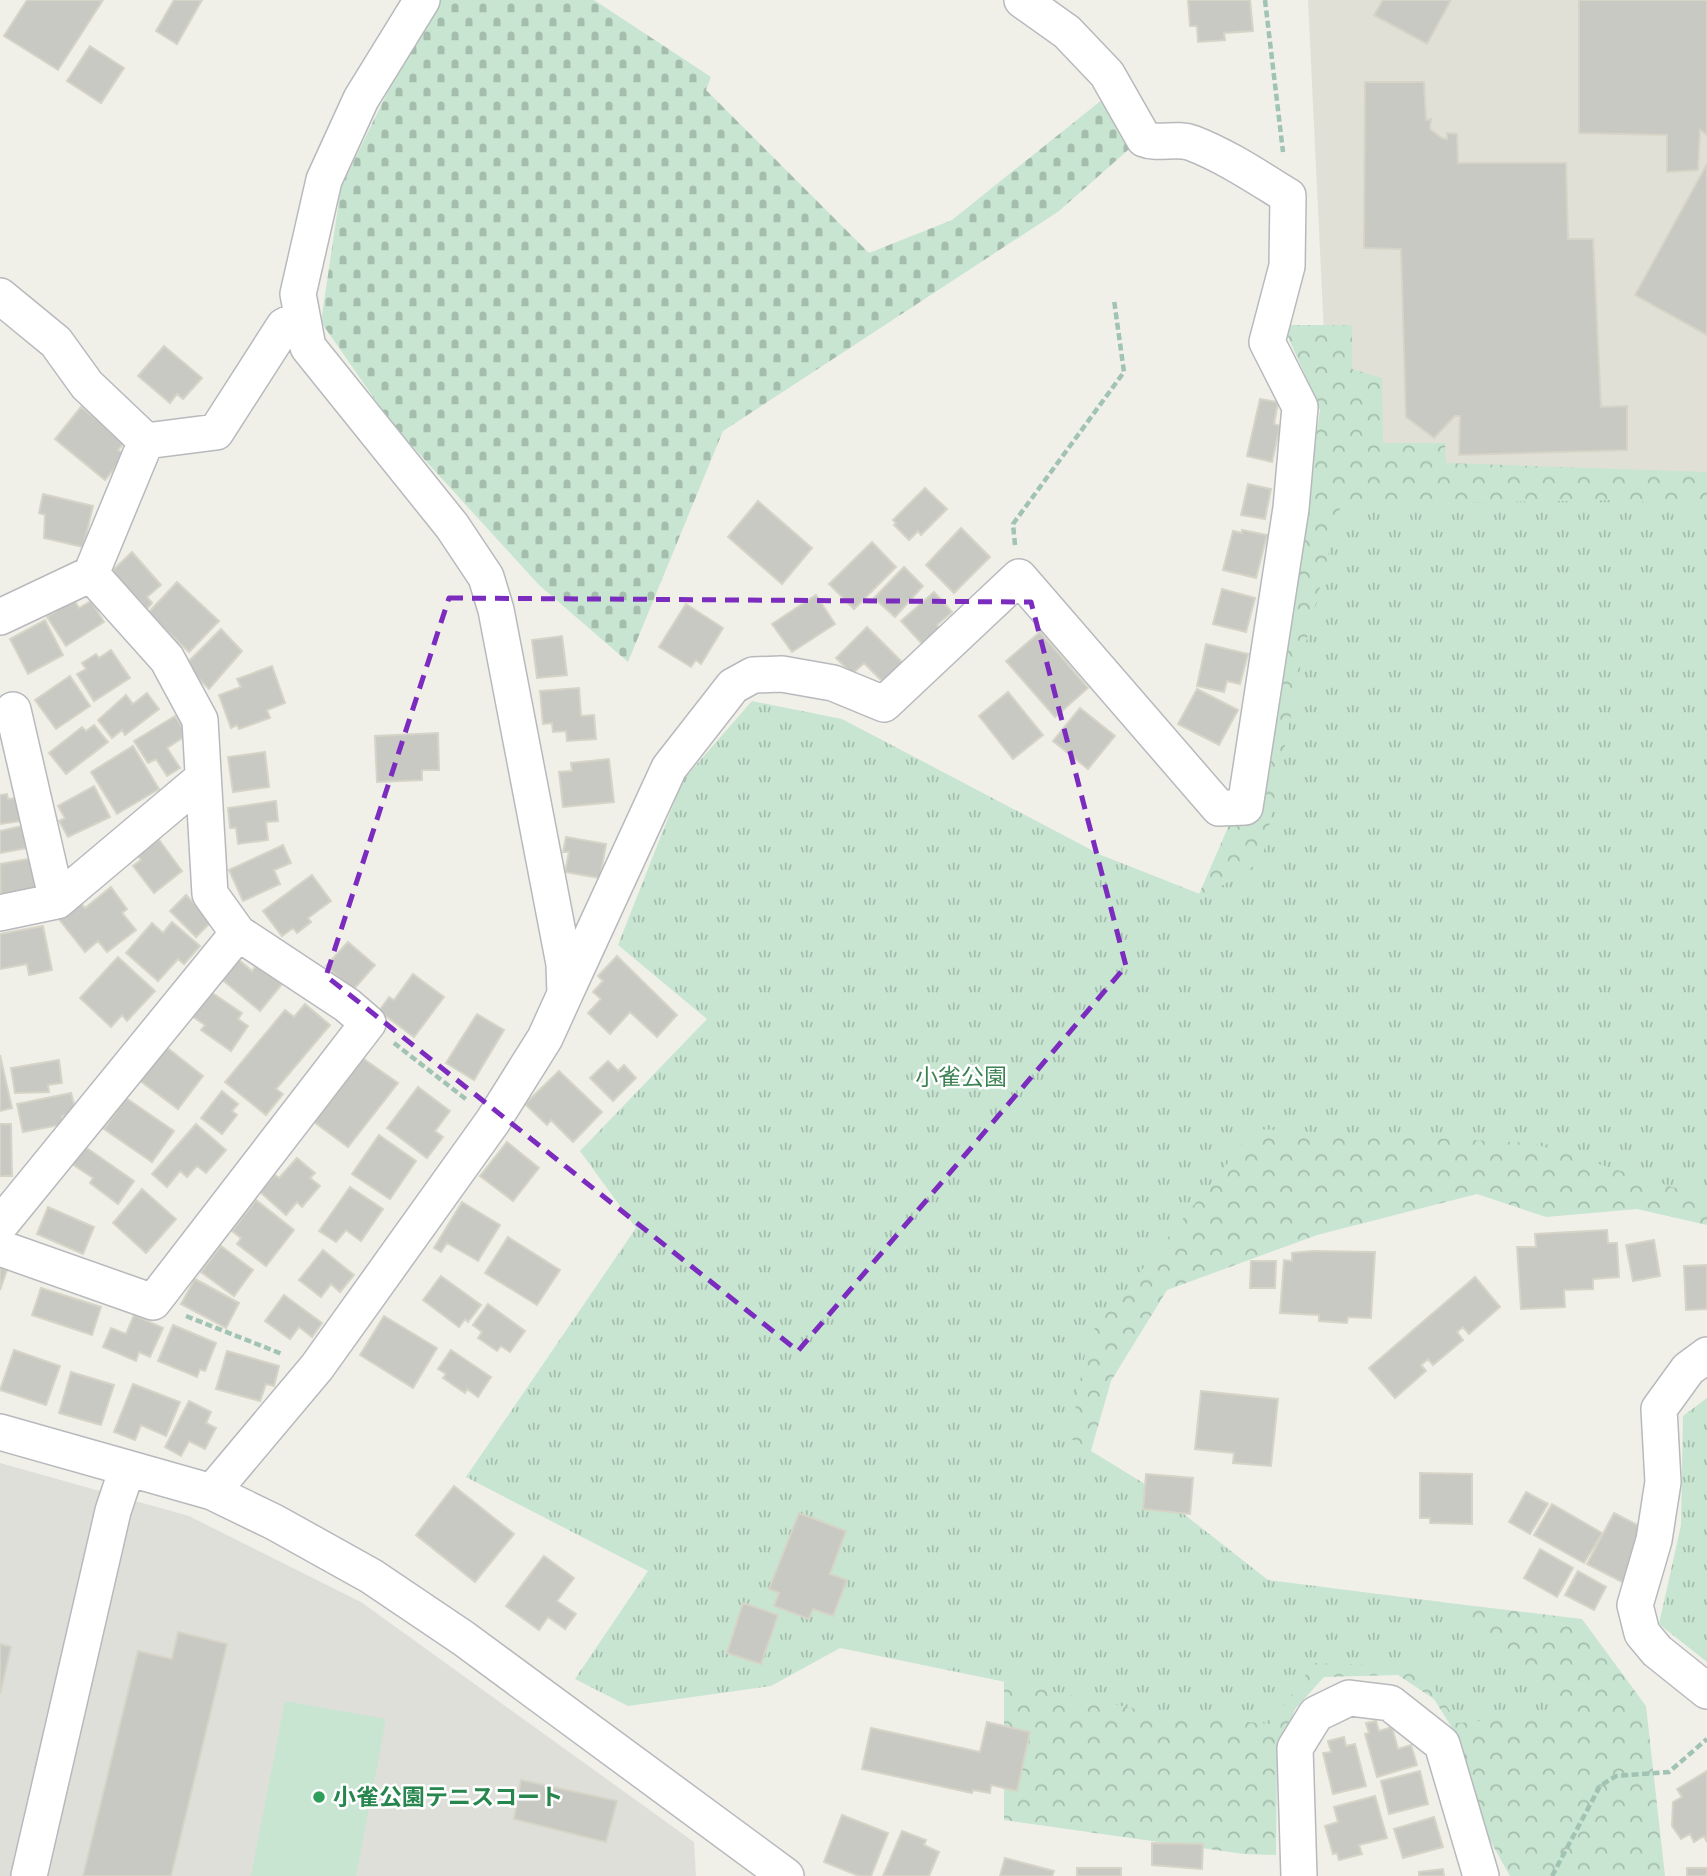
<svg xmlns="http://www.w3.org/2000/svg" width="1707" height="1876" viewBox="0 0 1707 1876" font-family="Quicksand,'Noto Sans JP',sans-serif">
<style>
.industrial{fill:#dfdfda}
.education{fill:#e0e0d7}
.forest{fill:url(#forest-crowns)}
.cemetery{fill:url(#cemetery-stones)}
.park{fill:url(#park-tufts)}
.pitch{fill:#c7e5d0}
.building{fill:#c9c9c3;stroke:#d5d4c7;stroke-width:2}
.lines{fill:none;stroke-linecap:round;stroke-linejoin:round}
.minor-casing{stroke:#b8b9bd;stroke-width:38}
.path{stroke:#a0c3b4;stroke-width:4.5;stroke-dasharray:7 3.5;stroke-linecap:butt}
.minor{stroke:#fff;stroke-width:35}
.marked{fill:none;stroke:#7b2cbf;stroke-width:5;stroke-dasharray:14 9;stroke-linejoin:round}
.leisure-dot{fill:#2e9e5b;stroke:#fff;stroke-width:2.5}
.labels{text-anchor:middle;stroke-width:5;stroke-linejoin:round;paint-order:stroke}
.park-label{font-size:23px;fill:#3c8254;stroke:#fff}
.leisure-label{font-size:23px;font-weight:bold;fill:#27864d;stroke:#fff;text-anchor:start}
</style>
<defs>
<pattern id="forest-crowns" width="20" height="18" patternUnits="userSpaceOnUse" patternTransform="scale(1.75)"><rect width="20" height="18" fill="#c7e5d0"/><path d="M2 6a3 3 0 1 1 6 0M12 15a3 3 0 1 1 6 0" fill="none" stroke="#a5bdad"/></pattern>
<pattern id="cemetery-stones" width="16" height="16" patternUnits="userSpaceOnUse" patternTransform="scale(1.75)"><rect width="16" height="16" fill="#c7e5d0"/><path d="M2 7V4a2 2 0 0 1 4 0v3zM10 15v-3a2 2 0 0 1 4 0v3z" fill="#a5bdad"/></pattern>
<pattern id="park-tufts" width="24" height="20" patternUnits="userSpaceOnUse" patternTransform="scale(1.75)"><rect width="24" height="20" fill="#c7e5d0"/><path d="M3 7l-1-3M5 7V3M7 7l1-3M15 17l-1-3M17 17v-4M19 17l1-3" fill="none" stroke="#a5bdad"/></pattern>
</defs>
<rect width="100%" height="100%" fill="#f0f0e9"/>
<path class="industrial" d="M0,1463L189,1516L361,1602L694,1842L696,1876H0Z"/>
<path class="education" d="M1308,0H1707V474L1331,479Z"/>
<path class="forest" d="M1283,325H1352V369L1382,378L1383,443H1445L1446,463L1707,472V1225L1637,1209L1546,1217L1477,1194L1317,1235L1167,1290L1111,1381L1072,1517L1199,1573L1582,1619L1646,1706L1665,1876H1510L1478,1819L1454,1731L1434,1699L1398,1675L1324,1677L1295,1709L1277,1756L1276,1855L1244,1854L1004,1820V1641L1176,947L1276,717L1320,410Z"/>
<path class="cemetery" d="M441,0H594L711,77L706,90L869,253L952,220L1108,95L1136,143L1059,211L723,431L628,662L539,585L392,424L321,322L341,187L400,67Z"/>
<path class="park" d="M1628,500L1707,509V1198L1532,1143L1255,1129L1088,1337L1070,1438L1148,1486L1268,1580L1441,1602L1561,1714L1458,1723L1419,1666L1314,1663L1271,1724L1166,1715L840,1648L771,1686L628,1706L575,1679L648,1571L466,1477L636,1228L580,1151L707,1019L618,945L683,780L752,701L842,719L1101,855L1205,896L1262,861L1303,654L1341,504Z
M1707,1398V1662L1659,1624L1681,1525L1683,1416Z"/>
<path class="pitch" d="M285,1701L386,1719L356,1876H251Z"/>
<path class="building" d="M27,0H103L58,70L4,36Z
M174,0H202L177,44L156,31Z
M1188,0H1250L1253,31L1224,33L1225,40L1198,42L1197,26H1190Z
M1383,0H1451L1427,44L1374,15Z
M1579,0H1707V135L1700,130L1698,170L1667,172V135L1579,133Z
M90,46L124,68L101,103L67,81Z
M1365,82H1424L1426,120L1431,119L1430,129L1442,138L1447,139V133L1457,134L1458,163H1566L1568,239H1593L1601,407L1627,406V450L1459,455L1460,416H1455L1434,438L1406,417L1401,249L1364,248Z
M1707,164V335L1635,295Z
M164,346L202,378L183,399L177,394L170,403L138,376Z
M1260,399L1278,402L1274,424L1280,426L1272,462L1247,456Z
M81,407L125,442L118,450L125,455L105,480L55,439Z
M1248,484L1271,489L1265,519L1241,515Z
M925,488L947,509L921,535L918,531L909,540L894,525L896,523L893,520Z
M43,494L93,506L83,547L44,538L45,515L39,513Z
M758,501L812,548L782,584L728,537Z
M961,528L990,557L954,593L926,565Z
M1242,530L1267,535L1256,578L1223,570L1233,531L1242,533Z
M872,542L896,567L854,609L829,584Z
M132,552L161,585L147,597L152,603L147,609L112,571Z
M904,567L923,586L895,617L874,598Z
M177,582L219,621L189,652L148,613Z
M1222,589L1255,598L1246,632L1213,624Z
M934,592L952,612L937,625L942,631L925,647L901,621Z
M816,595L835,624L792,652L772,624Z
M74,600L79,608L91,601L104,622L66,646L47,617Z
M686,604L723,628L701,664L696,660L691,667L659,647Z
M45,620L63,655L28,674L10,639Z
M867,627L903,663L883,682L864,663L852,674L836,658Z
M221,629L242,651L209,689L185,665Z
M1040,632L1088,688L1055,717L1006,661Z
M562,636L567,675L537,678L532,640Z
M1206,644L1248,654L1240,684L1227,681L1224,692L1197,686Z
M111,650L130,678L94,701L77,674L86,669L82,663L96,654L99,658Z
M272,666L285,703L267,710L270,718L239,729L237,725L231,728L219,695L241,687L237,679Z
M70,676L90,706L56,729L35,700Z
M579,688L581,716L594,715L596,739L567,741L566,731L553,732L552,723L543,724L540,691Z
M1197,689L1238,710L1219,745L1178,724Z
M1008,692L1043,735L1013,759L979,716Z
M147,693L159,709L125,735L122,730L112,738L98,720L126,695L133,704Z
M1080,708L1115,736L1088,769L1053,741Z
M175,716L187,735L167,748L180,768L167,776L156,759L148,763L134,741Z
M94,725L108,742L66,774L49,753L82,727L86,731Z
M438,733L439,770H422V780L377,782L375,736Z
M133,746L159,789L117,814L91,772Z
M265,752L269,787L233,792L228,757Z
M609,759L614,802L563,807L559,772L572,771L571,763Z
M94,786L110,817L68,837L59,821L65,818L58,806Z
M7,794L8,799L18,798L22,821L0,824V795Z
M276,801L278,821L266,822L268,840L238,844L236,828H230L228,808Z
M22,826L27,848L0,853V831Z
M157,837L182,871L154,893L133,866L141,860L136,853Z
M566,837L606,844L600,878L565,872L569,852H563Z
M283,845L291,863L274,870L280,884L243,901L229,870Z
M34,858L39,892L1,899L0,864Z
M312,875L331,901L308,918L311,922L297,933L293,928L282,936L263,911Z
M111,887L127,909L122,913L136,930L107,952L98,941L85,952L58,918L79,901L85,908Z
M186,895L212,921L196,937L170,911Z
M172,922L200,946L184,964L178,959L158,981L126,953L152,923L163,933Z
M43,926L52,970L29,975L27,964L0,969V934Z
M348,942L375,965L353,990L326,966Z
M617,956L677,1015L657,1037L630,1012L610,1034L588,1013L601,999L593,992L603,981L598,976Z
M118,957L155,991L127,1021L122,1015L111,1027L80,998Z
M239,960L252,971L258,963L282,984L260,1011L219,977L231,962L235,965Z
M413,974L444,997L414,1037L379,1011L389,997L394,1000Z
M208,990L242,1013L238,1019L248,1026L231,1051L201,1030L205,1025L190,1015Z
M305,1004L330,1025L276,1089L283,1094L266,1115L225,1082L285,1010L294,1017Z
M477,1014L504,1030L474,1080L446,1063Z
M165,1046L203,1076L178,1109L139,1080Z
M0,1055L12,1108L0,1111Z
M361,1057L398,1083L348,1147L314,1122Z
M59,1060L62,1083L48,1085L49,1092L15,1093L11,1068Z
M608,1061L618,1071L624,1065L636,1078L613,1101L590,1078Z
M559,1071L602,1112L573,1142L551,1120L547,1125L525,1104Z
M418,1087L450,1111L435,1131L443,1137L427,1158L387,1128Z
M222,1091L238,1104L232,1111L237,1115L222,1134L201,1118Z
M71,1093L75,1108L70,1110L72,1114L62,1116L64,1124L23,1132L17,1104Z
M126,1098L174,1131L152,1162L104,1129Z
M0,1124H11L12,1176H0Z
M196,1124L226,1150L206,1173L197,1166L187,1177L180,1171L167,1187L152,1174Z
M379,1135L416,1161L390,1199L352,1174Z
M507,1142L539,1168L513,1201L480,1176Z
M84,1146L134,1181L118,1204L90,1183L93,1178L72,1164Z
M297,1158L315,1173L310,1178L320,1186L302,1207L297,1202L286,1215L260,1192L275,1175L279,1178Z
M350,1187L383,1209L361,1241L346,1230L336,1242L319,1231Z
M142,1189L176,1219L146,1253L113,1223Z
M256,1200L294,1230L266,1266L237,1244L241,1238L232,1231Z
M462,1202L500,1225L478,1261L447,1243L441,1252L434,1248Z
M48,1207L94,1227L83,1254L37,1234Z
M1607,1230L1608,1243H1617L1619,1277L1593,1279V1289L1564,1290L1565,1307L1521,1309L1517,1247H1536L1535,1234Z
M508,1237L560,1270L537,1305L485,1273Z
M1654,1240L1660,1276L1633,1281L1626,1245Z
M221,1246L253,1270L234,1296L201,1272Z
M323,1250L354,1275L340,1292L331,1284L321,1297L299,1280Z
M1313,1251L1375,1252L1371,1318L1348,1317L1347,1323L1319,1321V1315L1280,1313L1284,1260L1292,1261V1253Z
M1251,1261H1276L1275,1288H1250Z
M1707,1265V1309L1686,1310L1684,1266Z
M0,1268L7,1270L0,1290Z
M441,1276L481,1305L468,1322L465,1319L459,1327L423,1300Z
M1475,1277L1500,1307L1469,1334L1463,1327L1457,1332L1463,1340L1433,1365L1428,1359L1421,1365L1426,1371L1395,1398L1369,1368Z
M195,1279L239,1303L226,1328L181,1304Z
M41,1288L101,1307L92,1335L32,1315Z
M284,1295L322,1323L312,1337L299,1327L290,1339L265,1321Z
M488,1304L525,1331L510,1352L501,1346L497,1351L478,1338L482,1332L473,1325Z
M134,1315L163,1328L150,1357L139,1352L136,1361L103,1347L111,1328L126,1334Z
M384,1316L437,1348L413,1388L360,1355Z
M173,1325L216,1343L205,1371L200,1369L197,1377L158,1361Z
M14,1350L60,1366L46,1405L0,1390Z
M451,1350L491,1377L478,1397L467,1389L465,1393L443,1378L446,1374L438,1369Z
M227,1351L279,1366L274,1386L266,1384L260,1401L216,1389Z
M71,1372L114,1385L101,1425L59,1413Z
M133,1384L180,1402L166,1436L141,1425L135,1440L114,1432Z
M1201,1391L1278,1399L1271,1466L1233,1463L1234,1453L1195,1449Z
M189,1401L211,1412L206,1423L216,1428L205,1449L189,1441L181,1456L165,1447Z
M1420,1473L1472,1474V1524L1430,1523V1518H1420Z
M1146,1474L1193,1478L1190,1514L1143,1509Z
M454,1486L514,1534L475,1582L416,1535Z
M1526,1492L1548,1504L1530,1534L1509,1522Z
M1552,1504L1602,1533L1584,1563L1534,1535Z
M799,1513L846,1531L830,1574L847,1580L833,1616L813,1609L809,1619L774,1606L779,1593L769,1589Z
M1614,1513L1651,1532L1624,1583L1587,1564Z
M1540,1549L1573,1568L1557,1597L1524,1578Z
M544,1556L574,1578L557,1601L576,1614L565,1629L548,1617L539,1630L506,1606Z
M1578,1571L1606,1587L1594,1610L1565,1595Z
M743,1603L778,1615L761,1664L727,1653Z
M178,1632L227,1644L171,1876H83L138,1651L172,1659Z
M0,1644L11,1647L0,1694Z
M1376,1721L1379,1731L1392,1727L1398,1749L1411,1745L1417,1765L1377,1777L1365,1734L1369,1733L1366,1723Z
M987,1722L1030,1732L1017,1791L991,1785L990,1793L973,1790L972,1793L862,1769L871,1728L980,1752Z
M1344,1737L1346,1746L1355,1744L1366,1786L1333,1794L1323,1753L1331,1752L1328,1741Z
M1420,1771L1428,1804L1389,1814L1381,1781Z
M1707,1771V1842L1704,1836L1694,1842L1690,1834L1681,1839L1672,1826L1673,1802L1682,1797L1677,1789Z
M521,1780L617,1801L606,1842L514,1819Z
M1375,1796L1387,1838L1359,1845L1362,1854L1339,1860L1337,1853L1333,1854L1325,1826L1338,1822L1334,1807Z
M842,1815L888,1833L871,1876H859L824,1862Z
M1434,1817L1443,1847L1403,1858L1394,1829Z
M902,1831L926,1840L924,1845L939,1852L929,1876H883Z
M1152,1843L1203,1844L1202,1869L1152,1865Z
M1005,1858L1054,1871L1052,1876H1000Z
M1077,1868H1121V1876H1077Z
M1687,1868H1707V1876H1687Z
M1443,1869L1444,1876H1419V1872Z"/>
<g class="lines">
<defs>
<path id="minor" d="M0,296L56,342L87,385L146,441
M146,441L216,432L284,326L302,317
M0,617L91,574L146,441
M13,710L57,901
M0,913L57,901L203,778
M565,994L669,768L733,686L753,675L782,674L833,683L884,704L1019,577L1219,808L1245,807L1291,508L1300,407L1267,342L1287,266L1288,196C1257,177 1226,156 1192,143C1176,137 1159,145 1144,139L1107,74L1067,32L1022,0
M0,1225L238,933
M0,1248L153,1302L368,1023L347,1005L238,933L210,894L200,720L167,659L91,574
M1707,1355L1688,1369L1659,1409L1663,1482L1654,1540L1635,1605L1642,1633L1657,1651L1707,1691
M0,1432L212,1492L274,1522L371,1576L463,1638L786,1876
M212,1492L317,1367L493,1121L545,1038L565,994L564,964L496,610L486,577L452,526L308,347L298,294L324,180L361,99L422,0
M29,1876L113,1511L127,1469
M1299,1876L1295,1748L1316,1714L1349,1698L1390,1703L1442,1744L1481,1876"/>
</defs>
<use href="#minor" class="minor-casing"/>
<path class="path" d="M1265,0L1283,152
M1015,545L1013,524L1124,372L1114,300
M394,1043L467,1100
M186,1316L282,1354
M1552,1876L1600,1786L1616,1776L1669,1772L1707,1739"/>
<use href="#minor" class="minor"/>
</g>
<path class="marked" d="M449,598L1031,602L1126,966L798,1351L326,976Z"/>
<circle class="leisure-dot" cx="319" cy="1797" r="7"/>
<g class="labels">
<g class="park-label">
<text x="961" y="1085">小雀公園</text>
</g>
<g class="leisure-label">
<text x="333" y="1805">小雀公園テニスコート</text>
</g>
</g>
</svg>
